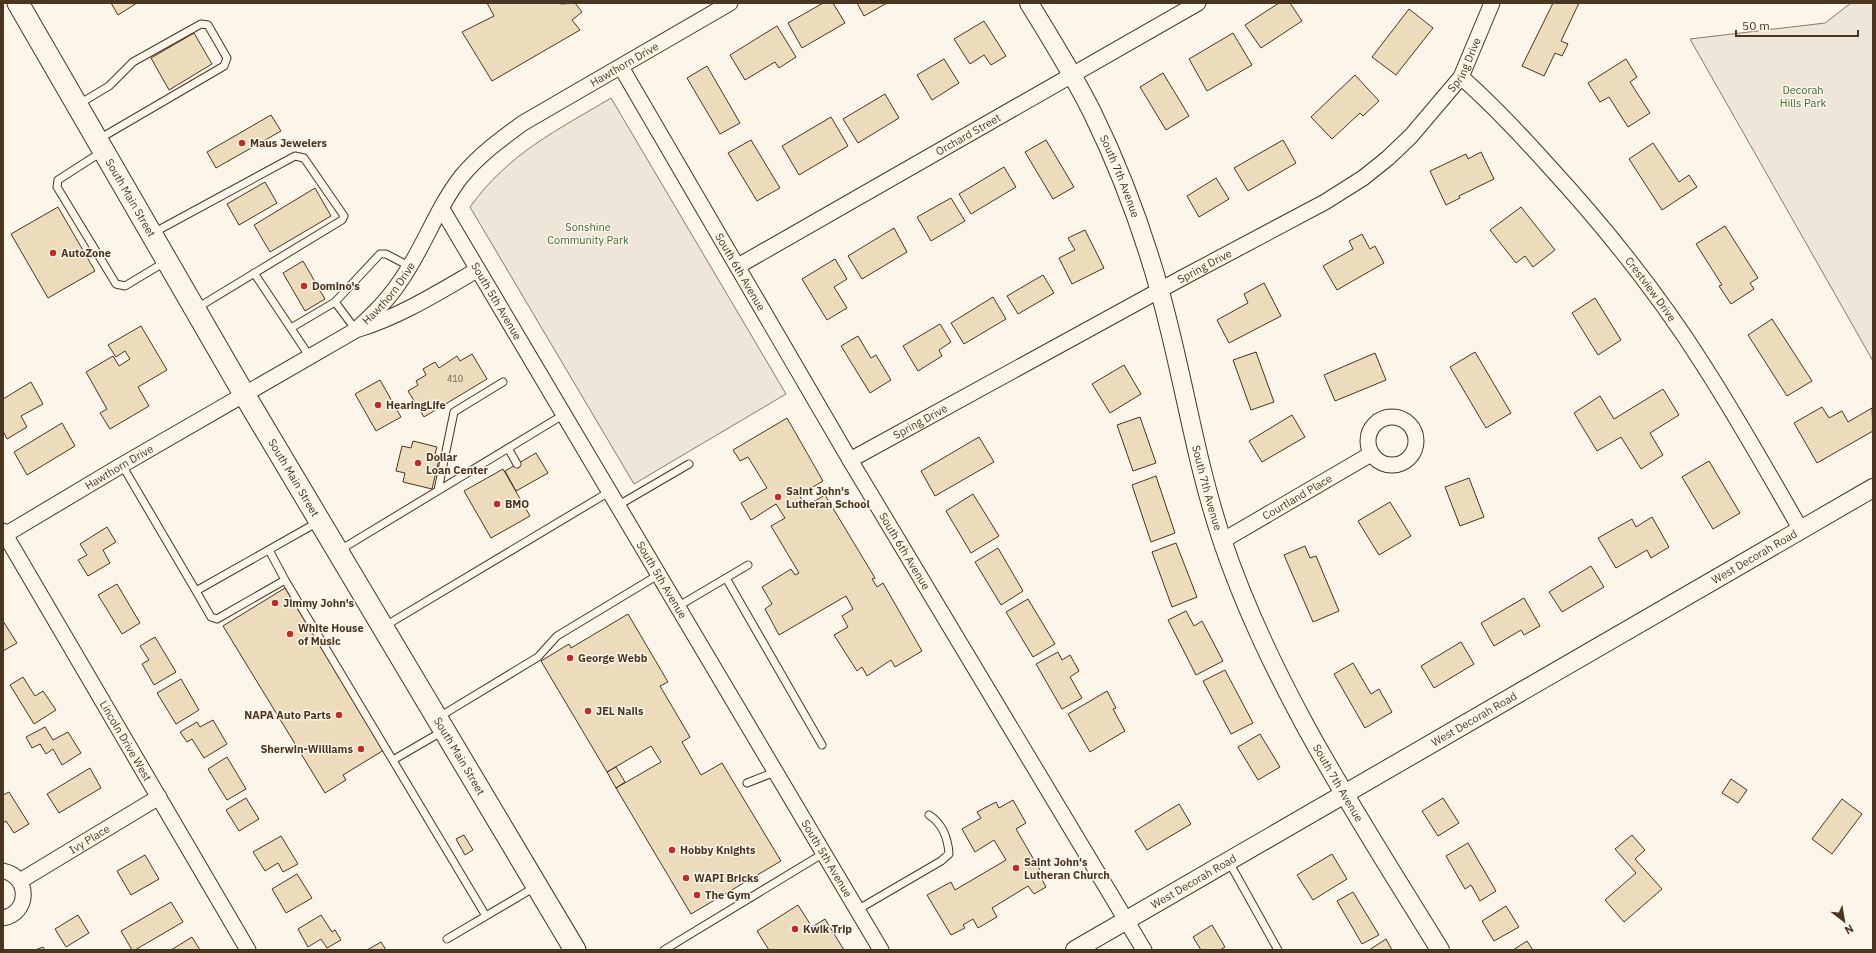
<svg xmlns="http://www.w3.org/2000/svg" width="1876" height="953" viewBox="0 0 1876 953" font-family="'IBM Plex Sans',sans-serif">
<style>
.green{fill:#ede6d9;stroke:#887966}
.building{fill:#ecdcbc;stroke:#4a3520}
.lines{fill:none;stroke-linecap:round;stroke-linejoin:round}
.service-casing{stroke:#4a3520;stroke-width:9}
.minor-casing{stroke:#4a3520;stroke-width:17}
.tertiary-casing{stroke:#4a3520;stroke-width:20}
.secondary-casing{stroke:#4a3520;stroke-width:23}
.service{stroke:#fbf6e9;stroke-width:7}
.minor{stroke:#fbf6e9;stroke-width:15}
.tertiary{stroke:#fbf6e9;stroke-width:18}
.secondary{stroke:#fbf6e9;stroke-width:21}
.poi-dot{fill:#c62828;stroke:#fbf6e9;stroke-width:1.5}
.labels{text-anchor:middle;stroke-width:3;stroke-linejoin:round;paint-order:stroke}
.number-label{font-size:9px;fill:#725f47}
.street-label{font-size:11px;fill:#4a3520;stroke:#fbf6e9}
.park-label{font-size:11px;fill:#436837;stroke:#fbf6e9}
.poi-label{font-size:11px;font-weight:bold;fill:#4a3520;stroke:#fbf6e9;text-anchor:start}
</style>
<rect width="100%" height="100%" fill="#fbf6e9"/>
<path class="green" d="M1851,3H1873V361L1690,39L1825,23Z
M611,98L786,394L634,484L470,207C509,153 556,131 611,98Z"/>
<path class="building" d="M111,3H137L118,15Z
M487,3H560L561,4L575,3L582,12L572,20L580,30L492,81L462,32L494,16Z
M823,3H833L845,23L802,48L788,23Z
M857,3H887L864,16Z
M1279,3H1290L1302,21L1261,48L1245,25Z
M1553,3H1579L1561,41L1568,44L1562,56L1555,53L1544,76L1522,66Z
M1409,9L1433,28L1396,75L1372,57Z
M984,21L1006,56L991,65L984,55L970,64L954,39Z
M777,26L796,57L779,68L775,62L745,80L730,55Z
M194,33L212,64L169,90L151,58Z
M1233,33L1252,65L1207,91L1189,59Z
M944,59L959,83L932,100L917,75Z
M1626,59L1637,77L1630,82L1650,113L1628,127L1609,97L1600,102L1588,83Z
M707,66L740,123L720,134L687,78Z
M1163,73L1189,116L1166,130L1140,87Z
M1355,75L1379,101L1363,116L1360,113L1332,139L1311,117Z
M885,94L899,118L858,143L843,119Z
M271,115L281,131L216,168L207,152Z
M831,117L848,146L799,175L782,146Z
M751,140L780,188L757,201L728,153Z
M1046,140L1074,187L1053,199L1025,152Z
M1283,140L1296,163L1248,191L1234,168Z
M1653,143L1679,182L1689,175L1697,187L1662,210L1629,159Z
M1481,152L1494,179L1459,196L1460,198L1446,205L1430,171L1466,154L1468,159Z
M1004,167L1016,187L971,214L959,194Z
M1216,178L1229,199L1199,217L1187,196Z
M265,182L277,203L239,225L227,204Z
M315,188L331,216L270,252L254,225Z
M951,198L965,221L931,241L917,217Z
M58,207L95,271L48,298L11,234Z
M1521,207L1555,250L1533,267L1525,256L1516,263L1490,230Z
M1725,226L1758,278L1750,283L1754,289L1731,304L1719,286L1722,285L1696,244Z
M894,228L907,252L862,279L848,256Z
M1085,230L1104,268L1072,284L1059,258L1075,250L1068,238Z
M1362,234L1370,249L1375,246L1384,263L1337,290L1323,266L1353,249L1349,241Z
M835,259L847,279L834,287L847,308L827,320L802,279Z
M303,261L325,299L305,311L283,273Z
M1043,275L1054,293L1018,314L1007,296Z
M1264,283L1281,316L1229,343L1217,320L1248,303L1244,294Z
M993,297L1006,319L964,344L951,323Z
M1595,298L1621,340L1598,355L1572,313Z
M1772,319L1812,381L1787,396L1748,335Z
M940,324L951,342L939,350L942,356L918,371L903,346Z
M141,326L167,370L138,387L149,406L110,429L100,413L107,409L86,372L113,356L119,366L130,359L125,351L116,357L108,345Z
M858,336L871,358L876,355L891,380L870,393L841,346Z
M1256,352L1274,402L1251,410L1233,360Z
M1475,352L1511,413L1486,428L1450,367Z
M1375,353L1386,380L1335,401L1324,375Z
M472,354L487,379L424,417L408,391L418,385L416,381L426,375L423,369L435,362L439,368L457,356L460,361Z
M1124,365L1141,394L1110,413L1092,384Z
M380,380L401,417L376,431L355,394Z
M31,382L43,404L21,416L27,427L7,439L3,431V399Z
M1663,389L1679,415L1650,433L1663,455L1641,469L1621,437L1597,451L1574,413L1600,396L1614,419Z
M1822,407L1829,418L1842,411L1848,422L1872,408L1873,431L1817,463L1794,423Z
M1292,415L1305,437L1262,462L1249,441Z
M1140,417L1156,463L1133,471L1117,425Z
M787,418L823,481L799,495L806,506L825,495L875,578L872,579L877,587L883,583L922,651L895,667L891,660L867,676L862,667L857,671L834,635L848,627L842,616L853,609L846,596L779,635L765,609L772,604L762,587L791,569L795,575L799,573L771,526L785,518L776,504L751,520L741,503L767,488L748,457L740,461L733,450Z
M62,423L75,446L27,475L14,452Z
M979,437L994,462L935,496L921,471Z
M413,441L437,447L435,454L440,455L432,489L403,482L405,473L396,471L402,446L411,448Z
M536,453L548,473L516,491L505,471Z
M1709,461L1740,513L1713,529L1682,477Z
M503,469L530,516L491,538L464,491Z
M1156,476L1175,533L1151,542L1132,485Z
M1469,478L1484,517L1460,526L1445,487Z
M973,494L999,536L971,553L946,511Z
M1390,502L1411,536L1379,555L1358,521Z
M1652,517L1669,547L1651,558L1647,550L1616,568L1598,538L1632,519L1636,527Z
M107,527L116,542L103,550L110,563L88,576L78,560L87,555L80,544Z
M1176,543L1197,597L1172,607L1152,552Z
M1305,546L1310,558L1316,556L1339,611L1313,622L1284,555Z
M998,548L1023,591L1001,605L975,562Z
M1591,566L1604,587L1562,612L1549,592Z
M117,584L140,623L122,634L98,595Z
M285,588L384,750L343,775L346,780L325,793L223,626Z
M1524,598L1540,626L1524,635L1521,630L1494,646L1481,623Z
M1028,599L1055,644L1033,657L1006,612Z
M1186,611L1194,626L1202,621L1223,661L1196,675L1168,620Z
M628,614L668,682L660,686L690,737L682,742L701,775L722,763L781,861L691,914L616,788L661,762L651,746L607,772L541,661L569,644L571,648Z
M3,621L17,643L3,651Z
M155,637L176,672L154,685L142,664L149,660L140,646Z
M1461,642L1474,664L1434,688L1421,666Z
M1058,652L1062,660L1070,655L1079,671L1070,677L1082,698L1062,709L1036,664Z
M1353,663L1371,694L1379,689L1392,712L1365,728L1334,674Z
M1225,670L1253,723L1231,734L1203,681Z
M23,677L35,696L43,691L56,710L34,724L10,685Z
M181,679L199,710L176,724L157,693Z
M1107,691L1116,708L1113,709L1125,731L1090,752L1068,714Z
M213,720L227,744L204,758L192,739L187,742L180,732L197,722L200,727Z
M45,727L53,740L68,732L81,753L62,765L53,749L46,754L40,744L32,748L26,737Z
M1260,734L1280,767L1258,780L1238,747Z
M227,757L246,789L227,800L208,769Z
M616,767L625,782L616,788L607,772Z
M90,768L101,788L59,813L47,794Z
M1731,779L1747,790L1738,803L1722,793Z
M9,792L29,824L14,833L6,821L3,823V795Z
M246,798L259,819L239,831L226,810Z
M1443,798L1459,823L1438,836L1422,811Z
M1842,799L1862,814L1832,854L1812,839Z
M1013,800L1026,823L1016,829L1044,877L1041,878L1046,887L1034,894L1028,886L992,908L997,917L978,928L973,919L963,925L965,928L951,935L927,895L951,882L955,890L1006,860L994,840L975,852L962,829L981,818L977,812L996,802L999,808Z
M1179,804L1191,824L1147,850L1135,831Z
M464,835L473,850L465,855L456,839Z
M1632,835L1645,850L1635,859L1662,889L1624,922L1605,900L1636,873L1615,849Z
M281,836L298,864L283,872L278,863L265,871L253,852Z
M1468,843L1496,891L1480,901L1471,885L1465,889L1446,856Z
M1332,854L1347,879L1313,900L1297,875Z
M145,855L159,879L131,895L117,871Z
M297,874L312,898L286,913L272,889Z
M1353,892L1379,935L1362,944L1337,901Z
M171,902L183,922L135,950H132L121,931Z
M798,905L812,927L825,919L844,950H769L757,931Z
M1506,906L1519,927L1494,941L1482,921Z
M78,915L89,933L66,947L55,929Z
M321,915L332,932L335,930L341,940L327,948L321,939L308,947L298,929Z
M1212,925L1225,947L1220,950H1201L1193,937Z
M192,937L200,950H171Z
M1386,939L1392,950H1369Z
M1527,941L1533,950H1513Z
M381,942L386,950H367Z
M43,947L45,950H35Z"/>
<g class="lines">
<defs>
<path id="service" d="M79,104L109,86L133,62L201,24L208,25L227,58L224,66L99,139
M103,151L58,180L57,187L116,284L125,286L165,262
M153,233L295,156L304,158L344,216L342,220L197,308
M254,273L310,357
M335,302L356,330
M291,328L335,302L380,254H386L409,266
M508,448L517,464
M122,465L196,591
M438,490L454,412L503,382
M617,506L689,464
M269,550L285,580L217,619L211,617L196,591L318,522
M340,550L563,415
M726,578L822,745
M285,580L486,916
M677,607L748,565
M385,626L609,492
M439,717L538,657L557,636L658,575
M393,760L443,731
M747,783L775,772
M1229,862L1278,950
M857,910L941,861L949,854C948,838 943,824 929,815
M447,939L535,887
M664,950L824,853"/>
<g id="minor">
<path id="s1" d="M621,67L850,460L1144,950"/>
<path id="s2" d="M1461,77C1492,104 1519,133 1546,163C1604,226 1658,293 1704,366C1738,419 1769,474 1801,530"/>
<path id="s3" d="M442,209L881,950"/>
<path id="s4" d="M738,266L1198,3"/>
<path d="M359,329C401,316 439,292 477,270"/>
<circle cx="1392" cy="441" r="24"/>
<path id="s5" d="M850,460L1182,278L1325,202L1363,178L1388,158L1411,136L1461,77L1492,3"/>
<path id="s6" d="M3,531L248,950"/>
<path id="s7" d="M3,536L122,465L356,330C372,315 387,301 399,283C423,250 436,209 461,177C479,155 501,139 523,123L730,3"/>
<path id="s8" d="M1222,541L1371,454"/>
<path d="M3,871C30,876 30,913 3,918"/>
<path id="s9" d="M20,881L159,797"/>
</g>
<g id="tertiary">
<path id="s10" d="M1029,3C1051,39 1073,74 1092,112C1120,169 1143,231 1160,292C1183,374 1195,460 1222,540C1272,688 1359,818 1440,950"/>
<path id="s11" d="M1075,950L1873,488"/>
</g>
<g id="secondary">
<path id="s12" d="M18,3L244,394L575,950"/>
</g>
</defs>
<use href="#service" class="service-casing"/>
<use href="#minor" class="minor-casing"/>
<use href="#tertiary" class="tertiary-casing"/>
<use href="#secondary" class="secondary-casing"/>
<use href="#service" class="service"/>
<use href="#minor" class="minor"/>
<use href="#tertiary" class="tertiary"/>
<use href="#secondary" class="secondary"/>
</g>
<g class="poi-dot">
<circle cx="242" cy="143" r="4"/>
<circle cx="53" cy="253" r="4"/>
<circle cx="304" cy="286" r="4"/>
<circle cx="378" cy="405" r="4"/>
<circle cx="418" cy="463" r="4"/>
<circle cx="778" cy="497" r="4"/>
<circle cx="497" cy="504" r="4"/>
<circle cx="275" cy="603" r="4"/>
<circle cx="290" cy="634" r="4"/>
<circle cx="570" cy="658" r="4"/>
<circle cx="588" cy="711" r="4"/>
<circle cx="339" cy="715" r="4"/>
<circle cx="361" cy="749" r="4"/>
<circle cx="672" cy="850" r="4"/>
<circle cx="1016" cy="868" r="4"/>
<circle cx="686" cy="878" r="4"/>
<circle cx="697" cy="895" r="4"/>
<circle cx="795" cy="929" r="4"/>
</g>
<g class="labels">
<g class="number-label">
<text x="455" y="382">410</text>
</g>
<g class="street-label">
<text dy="4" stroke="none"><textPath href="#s7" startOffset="795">Hawthorn Drive</textPath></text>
<text dy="4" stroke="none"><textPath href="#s5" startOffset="739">Spring Drive</textPath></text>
<text dy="4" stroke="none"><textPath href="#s4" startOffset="265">Orchard Street</textPath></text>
<text dy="4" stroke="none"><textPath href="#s10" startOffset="196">South 7th Avenue</textPath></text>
<text dy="4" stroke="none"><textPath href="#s12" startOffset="225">South Main Street</textPath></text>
<text dy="4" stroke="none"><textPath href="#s5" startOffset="404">Spring Drive</textPath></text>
<text dy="4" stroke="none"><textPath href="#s1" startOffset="237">South 6th Avenue</textPath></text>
<text dy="4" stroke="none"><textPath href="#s2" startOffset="285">Crestview Drive</textPath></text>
<text dy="4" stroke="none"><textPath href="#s7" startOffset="458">Hawthorn Drive</textPath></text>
<text dy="4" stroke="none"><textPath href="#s3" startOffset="107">South 5th Avenue</textPath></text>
<text dy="4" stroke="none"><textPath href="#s5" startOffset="80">Spring Drive</textPath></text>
<text dy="4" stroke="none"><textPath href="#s7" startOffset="135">Hawthorn Drive</textPath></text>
<text dy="4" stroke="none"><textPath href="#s12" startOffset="549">South Main Street</textPath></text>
<text dy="4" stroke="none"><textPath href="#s10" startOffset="520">South 7th Avenue</textPath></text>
<text dy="4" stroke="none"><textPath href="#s8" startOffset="87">Courtland Place</textPath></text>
<text dy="4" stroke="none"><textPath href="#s1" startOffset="561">South 6th Avenue</textPath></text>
<text dy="4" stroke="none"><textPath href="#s11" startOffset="785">West Decorah Road</textPath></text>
<text dy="4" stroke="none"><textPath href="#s3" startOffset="431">South 5th Avenue</textPath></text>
<text dy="4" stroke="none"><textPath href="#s11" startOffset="461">West Decorah Road</textPath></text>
<text dy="4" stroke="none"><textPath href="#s6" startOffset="243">Lincoln Drive West</textPath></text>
<text dy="4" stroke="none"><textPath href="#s12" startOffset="873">South Main Street</textPath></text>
<text dy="4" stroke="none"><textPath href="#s10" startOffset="844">South 7th Avenue</textPath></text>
<text dy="4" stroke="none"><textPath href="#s9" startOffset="81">Ivy Place</textPath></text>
<text dy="4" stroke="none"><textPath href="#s3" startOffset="755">South 5th Avenue</textPath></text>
<text dy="4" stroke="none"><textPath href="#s11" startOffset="137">West Decorah Road</textPath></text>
</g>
<g class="park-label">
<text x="1803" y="94">Decorah<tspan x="1803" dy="13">Hills Park</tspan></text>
<text x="588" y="231">Sonshine<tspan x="588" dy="13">Community Park</tspan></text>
</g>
<g class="poi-label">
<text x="250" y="147">Maus Jewelers</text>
<text x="61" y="257">AutoZone</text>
<text x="312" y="290">Domino's</text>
<text x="386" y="409">HearingLife</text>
<text x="426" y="461">Dollar<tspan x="426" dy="13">Loan Center</tspan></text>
<text x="786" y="495">Saint John's<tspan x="786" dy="13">Lutheran School</tspan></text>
<text x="505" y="508">BMO</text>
<text x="283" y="607">Jimmy John's</text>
<text x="298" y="632">White House<tspan x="298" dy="13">of Music</tspan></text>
<text x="578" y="662">George Webb</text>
<text x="596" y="715">JEL Nails</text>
<text x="331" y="719" text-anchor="end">NAPA Auto Parts</text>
<text x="353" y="753" text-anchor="end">Sherwin-Williams</text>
<text x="680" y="854">Hobby Knights</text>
<text x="1024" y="866">Saint John's<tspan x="1024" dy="13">Lutheran Church</tspan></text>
<text x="694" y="882">WAPI Bricks</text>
<text x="705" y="899">The Gym</text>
<text x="803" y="933">Kwik Trip</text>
</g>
</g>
<rect width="1876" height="953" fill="none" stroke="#4a3520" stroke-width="8"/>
<g transform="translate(1844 921) rotate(149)" stroke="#fbf6e9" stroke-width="3" paint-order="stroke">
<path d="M0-3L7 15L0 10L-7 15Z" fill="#4a3520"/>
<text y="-6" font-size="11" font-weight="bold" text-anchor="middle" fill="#4a3520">N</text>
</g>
<path d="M1736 30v6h122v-6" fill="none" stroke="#4a3520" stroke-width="2"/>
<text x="1742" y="30" font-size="12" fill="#4a3520" stroke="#fbf6e9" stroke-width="3" paint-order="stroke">50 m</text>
</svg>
